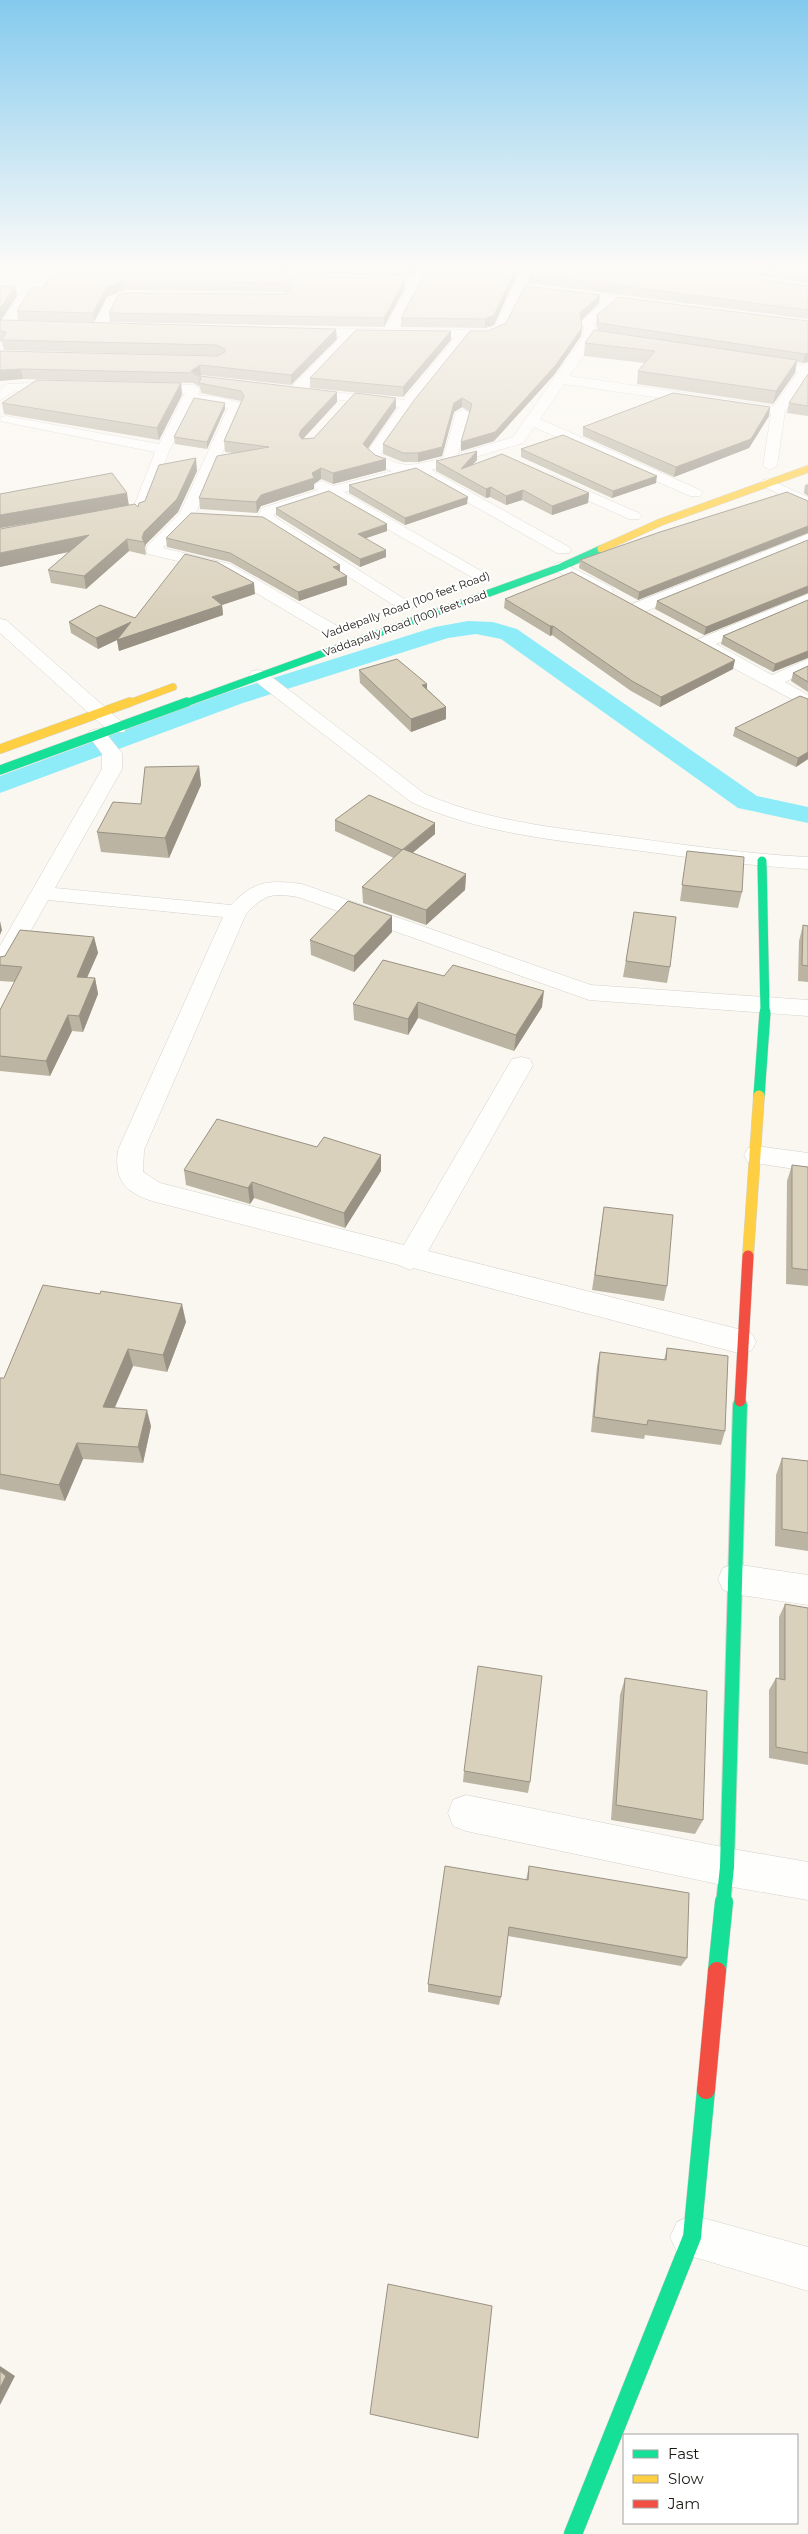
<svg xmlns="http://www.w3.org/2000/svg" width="808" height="2534" viewBox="0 0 808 2534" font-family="Montserrat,sans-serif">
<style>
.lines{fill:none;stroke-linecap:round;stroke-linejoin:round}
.canal{fill:#8eecf8;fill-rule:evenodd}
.street-casing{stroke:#d4d2cb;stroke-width:1}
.fast-far4-casing{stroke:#d4d2cb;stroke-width:8}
.fast-far3-casing{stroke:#d4d2cb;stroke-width:10}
.fast-far2-casing{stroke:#d4d2cb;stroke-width:12}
.fast-far1-casing{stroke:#d4d2cb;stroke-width:16}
.fast-casing{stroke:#d4d2cb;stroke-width:19}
.slow-far2-casing{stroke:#d4d2cb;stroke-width:8}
.slow-far1-casing{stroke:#d4d2cb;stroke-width:10}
.slow-casing{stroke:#d4d2cb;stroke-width:12}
.jam-far1-casing{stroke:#d4d2cb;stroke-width:12}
.jam-casing{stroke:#d4d2cb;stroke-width:19}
.street{fill:#fefefd;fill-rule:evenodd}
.fast-far4{stroke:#16e098;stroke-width:7}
.fast-far3{stroke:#16e098;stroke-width:9}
.fast-far2{stroke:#16e098;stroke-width:11}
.fast-far1{stroke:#16e098;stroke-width:14}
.fast{stroke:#16e098;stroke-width:18}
.slow-far2{stroke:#ffcf43;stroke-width:7}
.slow-far1{stroke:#ffcf43;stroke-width:9}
.slow{stroke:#ffcf43;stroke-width:11}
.jam-far1{stroke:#f24e42;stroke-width:11}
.jam{stroke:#f24e42;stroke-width:18}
.wall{fill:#bbb4a2}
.shaded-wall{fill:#999284}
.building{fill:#dad1bc;stroke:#999284}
.labels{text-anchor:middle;stroke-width:4;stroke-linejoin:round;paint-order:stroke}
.far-street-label{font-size:11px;fill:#1c1a14;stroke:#fff}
</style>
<rect width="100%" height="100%" fill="#faf7f0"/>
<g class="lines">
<path class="canal" d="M468,621L493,622L517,629L757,796L808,807V823L738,808L501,639L476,634L448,638L243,703L0,793V776L225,693L435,627Z"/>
<defs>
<path id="street" d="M286,266H298L283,331L277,335L271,331Z
M422,266H434L422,283L398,329L485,330L495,326L523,266H535L504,331L487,338H469L413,407L380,454C402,471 418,464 443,458L456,413L463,409L470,413L458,454L513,437L583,337L584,328L581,323L583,320L609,297L613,296L619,300L594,324C602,337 577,364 569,376L774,406L798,372L754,365L752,362L754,359L803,365L808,363V377L785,411L777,466L770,470L763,466L771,414L564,384L540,419L700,490L703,493L700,496H690L534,427L523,443L431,470L569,547L571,550L569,553H557L416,473L344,492L488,575L490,578L482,583L329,496L274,514L275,517L414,605L412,609H400L262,523L258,515L262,508L318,490L314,486L317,483L322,481L333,486L392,471L376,465L365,455L399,407L291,394L289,391L291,388L341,336H300L294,332L300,328L385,329L408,286L367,285L361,281L367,277L413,279ZM355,336L455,338L404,400L306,389Z
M713,266H725L693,313H685L683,310Z
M153,292L157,293V299L120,301L103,331H95L93,328C114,289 110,295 153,292Z
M25,293L31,297L15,322H37L43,326L37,330L2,328L0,325L21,294Z
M65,382L70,383L72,386L70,389L15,391L0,400V390L7,384Z
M143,384L193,385L200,389L198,395L218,397L241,403L243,406L195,515L163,548L230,564L339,627L342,631L339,635H327L219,571L148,554L146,551L148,545L180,513L228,408L194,403L170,449L145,513L110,520L102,515L105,512L134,506L155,452L0,421L1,417L6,416L159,444L185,393L138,391L136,388L138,385Z
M554,476L639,513L642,516L639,519H629L549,483L547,480L549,477Z
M768,479L808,497V508L763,486L761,483L763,480Z
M808,534V545L644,612H632L630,608L632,604Z
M561,562L611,587L613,591L611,595H599L555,570L553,567L555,564Z
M808,594V605L716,644L772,675L808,659V671L785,682L808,695V708L696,648L693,644L696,640Z
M0,619L6,620L124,724L126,728L124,732H110L0,633Z
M258,670L264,671L425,794C490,822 557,828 626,837C686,845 747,854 808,857V869C747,866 687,857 626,849C552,840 480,833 411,802L252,679L249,675L252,671Z
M97,729L104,731L122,753V769L55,888L231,905C254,880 270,880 302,884L591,985L808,1000V1016L589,1000L298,897C271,893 265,894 246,914L144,1150L143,1172L160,1183L404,1245L512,1059L521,1057L530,1059L533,1065L428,1251L742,1330L752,1334L756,1342L752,1350L742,1354L413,1268L410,1270L399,1265L152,1201C124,1192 114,1179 118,1150L223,917L48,900L8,971L0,973V946L102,769V754L88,735L90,731Z
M757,1146L808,1153V1171L748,1162L744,1155L748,1148Z
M734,1564L808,1575V1605L734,1594L723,1590L718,1579L723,1568Z
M466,1795L727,1848L808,1862V1900L727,1886L466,1831L453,1826L448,1813L453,1800Z
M692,2215L808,2247V2291L677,2252L670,2237L677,2222Z"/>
<path id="fast-far4" d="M183,704L561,567L601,549"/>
<path id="fast-far3" d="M0,770L187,702
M762,861L765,1013"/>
<path id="fast-far2" d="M759,1096L765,1012
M740,1406V1401"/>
<path id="fast-far1" d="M723,1904L727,1867L740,1405"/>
<path id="fast" d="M717,1971L724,1902
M573,2534L692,2237L706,2090"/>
<path id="slow-far2" d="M601,549L661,522L808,469
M127,704L173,687"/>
<path id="slow-far1" d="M0,749L130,702"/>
<path id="slow" d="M748,1256L759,1096"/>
<path id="jam-far1" d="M740,1401L748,1256"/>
<path id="jam" d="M706,2090L717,1971"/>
</defs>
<use href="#street" class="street-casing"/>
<use href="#fast-far4" class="fast-far4-casing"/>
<use href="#fast-far3" class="fast-far3-casing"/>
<use href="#fast-far2" class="fast-far2-casing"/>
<use href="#fast-far1" class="fast-far1-casing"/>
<use href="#fast" class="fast-casing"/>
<use href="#slow-far2" class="slow-far2-casing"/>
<use href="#slow-far1" class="slow-far1-casing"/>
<use href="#slow" class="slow-casing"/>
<use href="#jam-far1" class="jam-far1-casing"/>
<use href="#jam" class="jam-casing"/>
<use href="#street" class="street"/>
<use href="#fast-far4" class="fast-far4"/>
<use href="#fast-far3" class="fast-far3"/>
<use href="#fast-far2" class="fast-far2"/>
<use href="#fast-far1" class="fast-far1"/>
<use href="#fast" class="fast"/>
<use href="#slow-far2" class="slow-far2"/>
<use href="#slow-far1" class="slow-far1"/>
<use href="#slow" class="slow"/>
<use href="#jam-far1" class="jam-far1"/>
<use href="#jam" class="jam"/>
</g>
<path class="wall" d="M55,266H420L412,277L289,272L287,274L288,275L405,288L384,327L110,322L109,313L287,294L285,292L124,290L107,297L94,322L18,320L17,311L44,288Z
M430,266H521L494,325L485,328L401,327V318Z
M682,266H808V283Z
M529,274L808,286V319L529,283Z
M0,286L17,296L1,320L337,339L291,385L201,375L200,376L337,402L303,439L314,438L396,408L368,449L375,455L386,459V470L333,484L321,479L314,484V489L261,506L257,513L200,509L199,498L234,453L225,452L224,441L241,401L201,393L200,387L193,383L23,379L0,351L217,356H219L4,350L2,342H0Z
M600,295L599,303L581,320L582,328L581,336L554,375L494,441L461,451V442L470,412L462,407L454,412L442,456L418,462H403L383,454V444Z
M597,315L808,321V362L803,363L797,362L795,373L773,404L637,384L638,371L645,363L584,356L585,343L598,331L596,324Z
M451,331V340L403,397L310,388V378Z
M808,374V416L787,413L789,403Z
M181,383L182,395L159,440L4,414L2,403Z
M770,407L769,416L749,448L674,477L583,436V427Z
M225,409L207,449L175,444L174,437Z
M521,449L656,483L612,498L521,457Z
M477,460L473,464L589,493L588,503L552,515L522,500L506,505L490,497L486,498L436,471V461Z
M197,471L178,512L146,544L145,547L146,555L129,551L86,589L51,583L48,570L68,552L0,567V529L43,521L0,528V494L129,505L138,507L145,501Z
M808,484V496L804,493L805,485Z
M349,485L467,504L405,525L349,493Z
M808,501L638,600L579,568L580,560Z
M276,508L387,531L366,538L386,557L360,567L276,515Z
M166,538L340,565V572L347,585L299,601L230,562L167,547Z
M808,540V593L704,635L655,609L657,601Z
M255,594L222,605L223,615L119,651L117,640L98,649L71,633L69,622L135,618Z
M505,599L733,669L660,707L631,691L552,635L550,636L504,608Z
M808,600L773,672L721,644L723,636Z
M808,666V692L791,681L793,673Z
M359,670L427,689L446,707V719L411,732L360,683Z
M808,699V759L796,767L733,736L735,728Z
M199,766L201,785L169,858L101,852L97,832L141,804Z
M335,820L435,823V834L412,853L466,874L465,890L426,925L363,903L362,887L394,858L335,831Z
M687,851L742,892L738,908L680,901Z
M634,912L670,967L667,983L623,977Z
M803,925L808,926V982L798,981L799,941Z
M392,932L354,972L311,955L310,940Z
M94,937L98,953L87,978H95L98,994L83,1032L72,1031L50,1076L0,1071V1010L15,982L0,981V957Z
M383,960L542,1007L514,1051L418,1018L408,1035L354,1020L353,1004Z
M792,1165L808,1167V1286L786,1284L787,1181Z
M184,1170L381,1171L345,1228L254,1198L250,1204L186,1185Z
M604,1207L667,1286L664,1301L592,1290Z
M186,1322L167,1372L133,1366L115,1407L151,1426L143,1463L83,1459L65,1501L0,1489V1378H4Z
M667,1348L725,1431L721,1445L645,1435L644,1439L591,1432L597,1366L600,1352L664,1360Z
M782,1458L808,1461V1551L775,1546L776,1475Z
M785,1604L808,1608V1765L769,1758V1690L776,1678L779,1679V1617Z
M625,1678L703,1820L695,1834L611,1820L620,1695Z
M464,1771L530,1782L528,1793L463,1782Z
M529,1866L687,1958L681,1966L508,1936L501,1997L499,2005L428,1992V1984L526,1880Z"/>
<path class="shaded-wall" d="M284,266H289V272L281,277V268Z
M414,266H420L412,277V268Z
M517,266H521L494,325L485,328V319Z
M405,279V288L384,327V318Z
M123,281L124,290L107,297L94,322L93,313L106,288Z
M15,286L17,296L0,322V309Z
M600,295L599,303L580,322V313Z
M582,328L581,336L554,375L494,441L461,451V442Z
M336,329L337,339L291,385V375Z
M451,331V340L403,397V387Z
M808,353V362L803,363L805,354Z
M797,360L795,373L773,404L776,391Z
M200,365L201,375L199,377L191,371Z
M21,369L23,379L0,381V370Z
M181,383L182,395L159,440L157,428Z
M337,392V402L301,441L299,435L301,430Z
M396,398V408L363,455V444Z
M462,398V407L454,412L442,456L418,462V453L454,403Z
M225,403V409L207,449V442Z
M770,407L769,416L749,448L674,477L676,467Z
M477,451V460L462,476L461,469Z
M196,458L197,471L178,512L146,544L145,547L144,542L142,538L144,532Z
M386,459V470L333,484V473Z
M321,468V479L314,484V489L261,506L257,513L256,502L261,495L312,473Z
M657,476L656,483L612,498L613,491Z
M491,487L490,497L486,498V489Z
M523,490L522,500L506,505V496Z
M127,493L129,506L0,528V515Z
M589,493L588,503L552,515V506Z
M468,497L467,504L405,525V518Z
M387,524V531L358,541V534Z
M808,526V533L638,600L639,592Z
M89,535L91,547L0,567V553Z
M127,539L129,551L86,589L84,576Z
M386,550V557L360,567V559Z
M340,565V574L333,567Z
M347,576V585L299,601L298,592Z
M254,583L255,594L222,605L223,615L119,651L117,640L98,649L96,638L131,622L212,597Z
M808,586V593L704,635L706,627Z
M550,626H553L552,635L550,636Z
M808,651V658L773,672L775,664Z
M735,660L733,669L660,707L661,697Z
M427,684V696L422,685Z
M446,707V719L411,732V719Z
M808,752V759L796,767L798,758Z
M199,766L201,785L169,858L165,838Z
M435,823V834L402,862V851Z
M466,874L465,890L426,925V910Z
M392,916V932L354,972V956Z
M0,921L2,930L0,935Z
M94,937L98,953L80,993L77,977Z
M95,978L98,994L83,1032L79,1016Z
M544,991L542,1007L514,1051L516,1035Z
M418,1002V1018L408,1035V1019Z
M68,1015L72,1031L50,1076L46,1061Z
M381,1155V1171L345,1228L344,1213Z
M252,1182L254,1198L250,1204L248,1188Z
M182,1304L186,1322L167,1372L163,1355Z
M128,1349L133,1366L108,1423L103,1407Z
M147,1410L151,1426L143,1463L138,1447Z
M77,1443L83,1459L65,1501L59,1485Z
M0,2366L15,2376L0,2405Z"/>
<path class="building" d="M55,266H284L281,268L288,275L405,279L384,318L109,313L118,295L125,293L288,294L292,289L285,283L123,281L106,288L93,313L17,311L31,288H44Z
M360,266H414L412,268Z
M430,266H517L494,315L485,319L401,318L424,275Z
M533,266H671L808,286V310L529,274Z
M749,266H808V274Z
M0,286H15L0,309Z
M525,286L600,295L580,313L582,328L555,366L495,432L461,442L472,404L462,398L454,403L442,447L418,453H403L383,444L415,399L470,331H488L506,323Z
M618,297L808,321V353L805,354L599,323L597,315Z
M0,320L336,329L291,375L200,365L191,371L200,376L337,392L301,430L299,435L302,439L314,438L355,393L396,398L363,444L375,455L386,459L333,473L321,468L312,473L314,478L261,495L256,502L199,498L217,456L269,447L224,441L244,396L241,391L199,383L201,378L192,373L21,369L0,370V351L217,356L225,352V349L217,345L2,340L6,332L0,331Z
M356,330L451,331L403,387L310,378Z
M594,330L797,360L776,391L638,371L655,351L585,343Z
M808,374V406L789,403Z
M37,380L181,383L157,428L2,403Z
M673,393L770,407L751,439L676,467L583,427Z
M194,398L225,403L207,442L174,437Z
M563,435L657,476L613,491L521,449Z
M477,451L461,469L502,454L589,493L552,506L523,490L506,496L491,487L486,489L436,461Z
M196,458L177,499L144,532L142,538L144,542L127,539L84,576L48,570L89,535L0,553V529L135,504L138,507L139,503L145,501L159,465Z
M416,468L468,497L405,518L349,485Z
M112,473L127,493L0,515V494Z
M329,491L387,524L358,534L386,550L360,559L276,508Z
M787,492L808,501V526L639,592L580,560L660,532Z
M191,513L263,517L340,565L333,567L347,576L298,592L230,553L166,538Z
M808,540V586L706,627L657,601Z
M185,554L217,562L254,583L212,597L222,605L117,640L131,622L96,638L69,622L100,605L135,618Z
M572,572L735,660L661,697L632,681L553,626H550L505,599Z
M808,600V651L775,664L723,636Z
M397,659L427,684L422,685L446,707L411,719L359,670Z
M808,666V682L793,673Z
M800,696L808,699V752L798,758L735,728Z
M199,766L165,838L97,832L113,802L141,804L145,767Z
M369,795L435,823L402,850L335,820Z
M403,849L466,874L426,910L362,887Z
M687,851L744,857L742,892L682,885Z
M348,901L392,916L354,956L310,940Z
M634,912L676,917L670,967L626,961Z
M803,925L808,926V966L802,965Z
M20,930L94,937L77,977L95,978L79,1016L68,1015L46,1061L0,1056V1010L22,967L0,965V957L5,956Z
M383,960L444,976L453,965L544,991L516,1035L418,1002L408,1019L353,1004Z
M217,1119L317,1147L324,1137L381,1155L344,1213L252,1182L248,1188L184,1170Z
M792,1165L808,1167V1270L792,1268Z
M604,1207L673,1215L667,1286L595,1275Z
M43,1285L100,1294L101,1291L182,1304L163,1355L128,1349L103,1407L147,1410L138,1447L77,1443L59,1485L0,1474V1378H4Z
M667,1348L728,1356L725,1431L648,1420L647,1425L594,1417L600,1352L666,1360Z
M782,1458L808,1461V1533L782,1529Z
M785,1604L808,1608V1753L776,1747V1678L785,1680Z
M478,1666L542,1676L530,1782L464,1771Z
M625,1678L707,1691L703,1820L616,1805Z
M445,1866L528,1880L529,1866L689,1893L687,1958L509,1927L501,1997L428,1984Z
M388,2284L492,2306L478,2438L370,2414Z
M0,2371L6,2376L0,2388Z"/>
<linearGradient id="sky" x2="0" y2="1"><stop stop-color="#84caee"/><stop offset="0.43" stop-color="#fdfbf8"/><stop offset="1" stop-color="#fdfbf8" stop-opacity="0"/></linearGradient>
<rect width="808" height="621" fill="url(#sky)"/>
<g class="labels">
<g class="far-street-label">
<text transform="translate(406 605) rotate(-20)" y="4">Vaddepally Road (100 feet Road)</text>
<text transform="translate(405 623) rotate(-20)" y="4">Vaddapally Road (100) feet road</text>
</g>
</g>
<rect x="623" y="2434" width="175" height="90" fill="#ffffff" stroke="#a4a3a1"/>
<rect x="633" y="2450" width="25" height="8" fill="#16e098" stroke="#a4a3a1"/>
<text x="668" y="2459" font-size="15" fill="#1c1a14">Fast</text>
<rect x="633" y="2475" width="25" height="8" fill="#ffcf43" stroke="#a4a3a1"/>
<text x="668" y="2484" font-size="15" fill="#1c1a14">Slow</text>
<rect x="633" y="2500" width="25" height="8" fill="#f24e42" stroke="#a4a3a1"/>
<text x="668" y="2509" font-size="15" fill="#1c1a14">Jam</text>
</svg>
